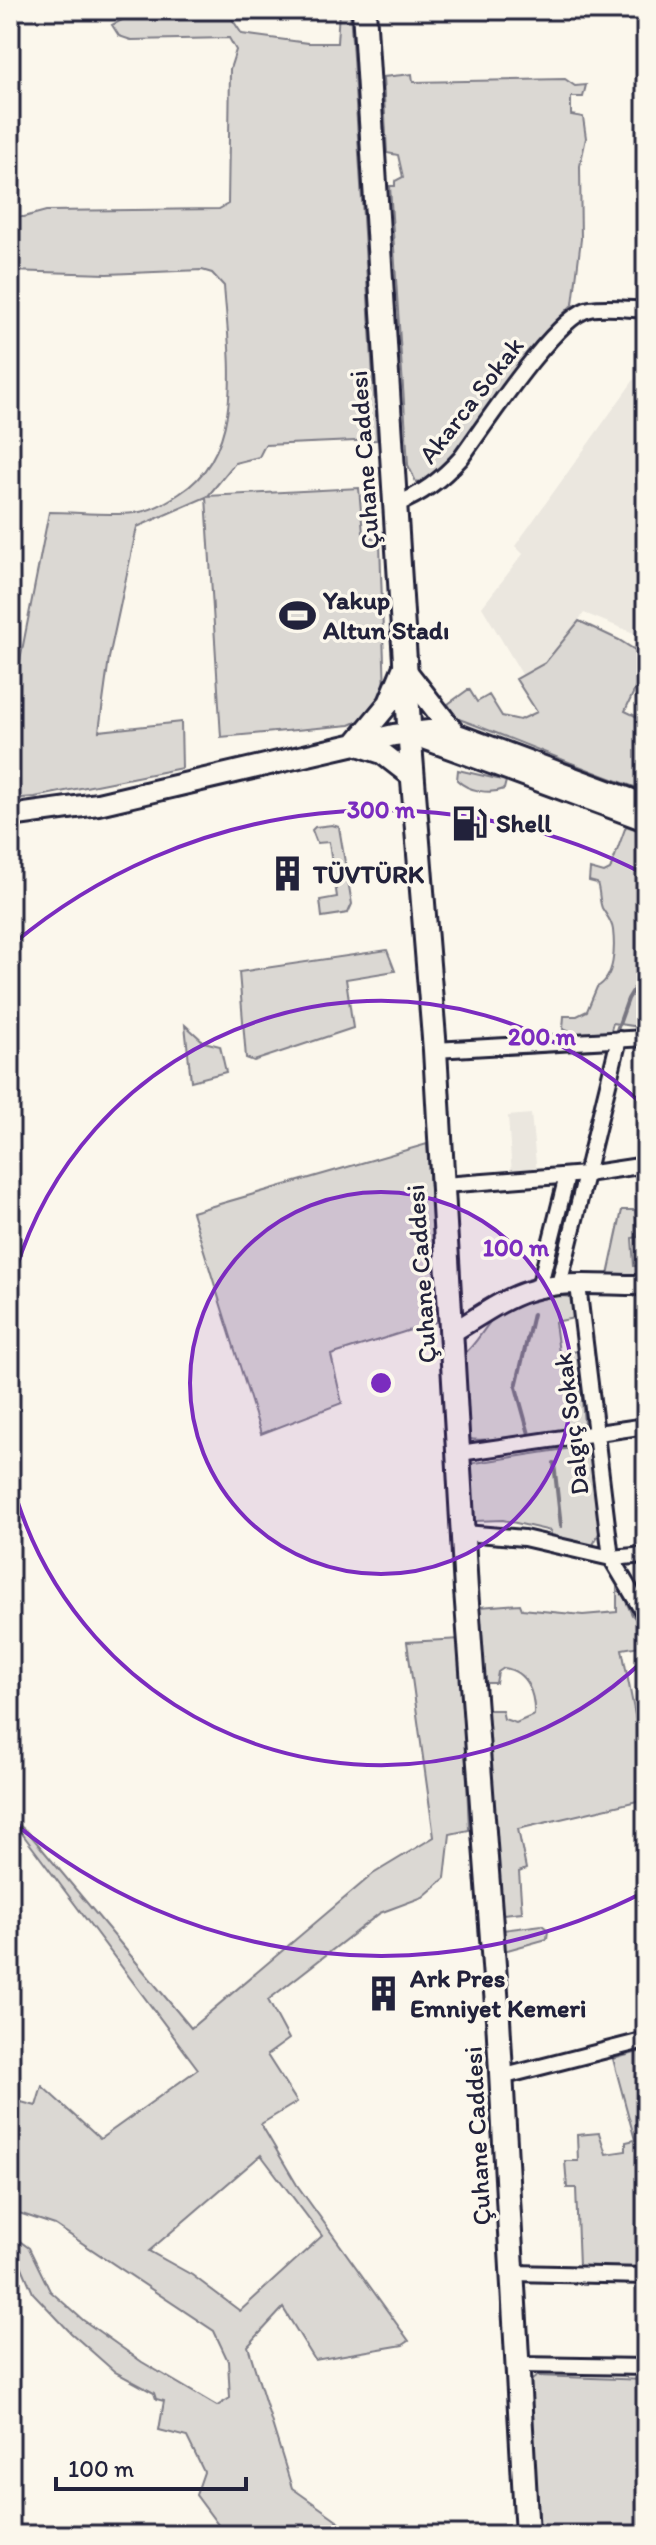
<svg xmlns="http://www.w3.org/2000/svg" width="656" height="2545" viewBox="0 0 656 2545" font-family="Itim,sans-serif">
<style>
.built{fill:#ebe7df}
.green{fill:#dbd8d3;stroke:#7e7d87;stroke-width:2;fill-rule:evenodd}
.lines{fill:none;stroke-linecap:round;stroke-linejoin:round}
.stream{stroke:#787681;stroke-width:4}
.minor-casing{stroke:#22223b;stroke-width:20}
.tertiary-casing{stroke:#22223b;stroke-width:24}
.secondary-casing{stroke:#22223b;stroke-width:26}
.primary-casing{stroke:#22223b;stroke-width:28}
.minor{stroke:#fbf7ec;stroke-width:14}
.tertiary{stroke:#fbf7ec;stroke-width:18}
.secondary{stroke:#fbf7ec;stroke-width:20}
.primary{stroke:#fbf7ec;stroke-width:22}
.ring{fill:none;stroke:#7b2cbf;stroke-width:4}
.labels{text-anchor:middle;stroke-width:7;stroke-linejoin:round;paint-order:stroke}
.street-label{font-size:26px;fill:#22223b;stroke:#fbf7ec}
.poi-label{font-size:26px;font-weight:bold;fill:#22223b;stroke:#fbf7ec;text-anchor:start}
.centre{fill:#7b2cbf;stroke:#fbf7ec;stroke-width:4}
.ring-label{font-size:24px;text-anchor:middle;font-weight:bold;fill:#7b2cbf;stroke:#fbf7ec;stroke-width:7;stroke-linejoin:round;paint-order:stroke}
</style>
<rect width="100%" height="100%" fill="#fbf7ec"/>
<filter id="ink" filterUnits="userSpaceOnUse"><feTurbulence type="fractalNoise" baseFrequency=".0125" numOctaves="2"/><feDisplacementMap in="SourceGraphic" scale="16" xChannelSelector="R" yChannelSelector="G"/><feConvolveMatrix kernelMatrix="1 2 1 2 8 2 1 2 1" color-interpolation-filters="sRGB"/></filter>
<g filter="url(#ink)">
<path class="built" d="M646,363V638L584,613L552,656L523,676L482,607L523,554L515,546Z
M531,1114L537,1173L512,1175L508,1116Z"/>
<path class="green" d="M132,10H226L242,34L308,43H337L339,10H350L377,440L265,445L259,457L235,463L208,496L359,488L363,533L380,543L385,692L368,717L350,725L221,737L206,497L137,527L109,658L99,731L181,722L182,768L35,797L10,799V712L49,512C77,512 107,516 134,513C151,511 165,503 179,494C247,451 229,355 224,286L212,273L202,270L107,274L10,271V217H24L46,211L219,209L228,204L230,69L236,50L229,38L131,40L119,36L112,25L134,14Z
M412,74L413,82L565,79L575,86L586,85L583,97H571V115L583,117L586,138L580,166L581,239L573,304L552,325L453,461L424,481L416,482L408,465L390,186H395V181L403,177L398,155L387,153L383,77Z
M579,621L619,640L646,657V665L625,711L646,721V791C582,769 520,741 456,718L448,704L469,689L477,702L489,695L502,716L520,720L537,712L516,679L545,663Z
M458,770L506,781L504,789C490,795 468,791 457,780Z
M332,825L339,827L352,904L348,913L322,917L320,900L337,897L329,842L317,843L312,830L315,827Z
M626,826L646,833V1028L613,1023L609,1037L575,1034L563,1029L564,1016H577L587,1011L597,987C615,978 615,948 613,930C612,921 606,915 602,908C599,901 600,891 597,883L589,881L590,869L604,873L610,870Z
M387,950L395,971L346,979L353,1028L254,1061L246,1058L239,972Z
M185,1025L204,1042L220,1046L226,1072L191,1081Z
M427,1144L439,1321L331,1355L342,1403L261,1434L192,1212Z
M622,1210H635L638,1237L632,1238L634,1266H644L646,1276L608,1275Z
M562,1296L571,1297L574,1318L555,1322L559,1353L578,1351L584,1424C567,1432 488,1442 469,1439L462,1356C476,1345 483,1329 495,1316C510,1299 541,1298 562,1296Z
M591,1445L601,1529L592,1547L550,1536L551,1531L503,1520L474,1521L468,1464Z
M617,1581L632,1615L646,1630V1645L622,1649L646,1771V1799L518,1829L526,1869L519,1872L522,1912L503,1914L499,1909L485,1710H502L504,1719L516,1723L534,1715C535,1694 527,1671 504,1668L498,1672L496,1683H484L474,1611L479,1607L520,1604L522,1609L583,1615L617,1612Z
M461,1639L469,1830L450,1834L445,1878L423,1897L380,1913L268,2000L289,2039L267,2055L297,2102L261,2124L297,2185L409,2341L403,2345L315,2360L283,2308L248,2346L292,2488L351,2530V2535H274L219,2526L196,2495L204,2472L187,2437L159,2430L164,2401L156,2399L154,2393L115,2372L71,2333L33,2293L21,2265L17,2247L10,2244V2234L29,2248L50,2291L83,2320L142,2362L217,2406L230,2398L228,2361L214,2331L55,2225L10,2210V2099L36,2106L42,2086L100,2139L198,2069L12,1820L28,1832L191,2028L373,1874L434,1837L407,1642ZM261,2155L322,2236L240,2311L192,2275L149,2251Z
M542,1925L548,1930L547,1939L504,1951L502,1930Z
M646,2050V2269L579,2266L576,2188H567L565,2161H578L577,2135L599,2133L606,2154L626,2151V2142L635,2140L613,2059Z
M537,2376L646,2380V2535H537L528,2383Z"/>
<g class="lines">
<path class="stream" d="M617,1030L628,999L646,969
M580,1169L584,1152
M554,1269L573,1195
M529,1434L516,1387L533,1314
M554,1463L561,1526"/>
<defs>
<path id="minor" d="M395,505C422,494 441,480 461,458C483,428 557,314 590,309C607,306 628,309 646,310
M435,1050L646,1038
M444,1185L586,1174L646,1165
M559,1285L619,1039
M578,1285L611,1558L646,1617
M539,1288L567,1176
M460,1453L646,1426
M465,1533L524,1538L611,1558L646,1555
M501,2077L646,2040
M513,2273L646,2276
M518,2365L646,2367"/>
<path id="tertiary" d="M453,1332C477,1318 502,1299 529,1291C566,1279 608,1286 646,1285"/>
<path id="secondary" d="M405,664L389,703L355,744L382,753L413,777
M406,671L455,734
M426,739L646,820
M10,816L98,804L394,735L438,730L455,734L646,805"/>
<path id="primary" d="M364,10L411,756L435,1050L466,1590L498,2019L527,2535"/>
</defs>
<use href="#minor" class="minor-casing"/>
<use href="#tertiary" class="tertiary-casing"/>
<use href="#secondary" class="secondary-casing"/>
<use href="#primary" class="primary-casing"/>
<use href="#minor" class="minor"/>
<use href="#tertiary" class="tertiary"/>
<use href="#secondary" class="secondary"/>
<use href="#primary" class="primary"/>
</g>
</g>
<circle cx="381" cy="1383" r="191" fill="#7b2cbf" fill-opacity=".12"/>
<g class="ring">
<circle cx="381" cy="1383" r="191"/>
<path d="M644 1660A382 382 0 0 1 10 1475M10 1291A382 382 0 0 1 644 1106"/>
<path d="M646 1891A573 573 0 0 1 13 1822M13 944A573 573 0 0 1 646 875"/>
</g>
<defs>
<symbol id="stadium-bare" viewBox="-9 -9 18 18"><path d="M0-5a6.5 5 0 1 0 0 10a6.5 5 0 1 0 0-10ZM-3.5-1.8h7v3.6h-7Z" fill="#22223b" stroke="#fbf7ec" stroke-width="2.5" paint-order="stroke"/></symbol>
<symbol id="fuel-bare" viewBox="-9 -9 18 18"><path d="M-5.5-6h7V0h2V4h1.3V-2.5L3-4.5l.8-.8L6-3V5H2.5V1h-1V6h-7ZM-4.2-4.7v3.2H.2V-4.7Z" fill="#22223b" stroke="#fbf7ec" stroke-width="2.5" paint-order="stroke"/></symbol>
<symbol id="building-bare" viewBox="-9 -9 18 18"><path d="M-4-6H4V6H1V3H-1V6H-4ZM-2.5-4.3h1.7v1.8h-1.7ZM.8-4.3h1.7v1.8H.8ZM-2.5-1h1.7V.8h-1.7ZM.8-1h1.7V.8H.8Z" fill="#22223b" stroke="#fbf7ec" stroke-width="2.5" paint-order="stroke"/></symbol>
</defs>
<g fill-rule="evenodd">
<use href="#stadium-bare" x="272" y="590" width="51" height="51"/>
<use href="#fuel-bare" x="444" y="798" width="51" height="51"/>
<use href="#building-bare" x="262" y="848" width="51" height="51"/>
<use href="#building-bare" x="358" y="1968" width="51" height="51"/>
</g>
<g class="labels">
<g class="street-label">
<text transform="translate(471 400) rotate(-52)" y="9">Akarca Sokak</text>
<text transform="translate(364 460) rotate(-94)" y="9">Çuhane Caddesi</text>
<text transform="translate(421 1274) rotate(-94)" y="9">Çuhane Caddesi</text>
<text transform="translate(571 1424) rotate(-97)" y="9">Dalgıç Sokak</text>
<text transform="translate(477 2136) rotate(-93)" y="9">Çuhane Caddesi</text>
</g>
<g class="poi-label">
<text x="323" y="609">Yakup<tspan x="323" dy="30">Altun Stadı</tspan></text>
<text x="496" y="832">Shell</text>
<text x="313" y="883">TÜVTÜRK</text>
<text x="410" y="1987">Ark Pres<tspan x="410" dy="30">Emniyet Kemeri</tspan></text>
</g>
</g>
<circle cx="381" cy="1383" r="12" class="centre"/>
<g class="ring-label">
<text x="381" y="818">300 m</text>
<text x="542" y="1045">200 m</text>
<text x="516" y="1256">100 m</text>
</g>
<rect width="656" height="2545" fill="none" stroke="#fbf7ec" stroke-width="40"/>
<rect x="20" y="20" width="616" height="2505" fill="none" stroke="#22223b" stroke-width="3" filter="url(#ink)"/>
<path d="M56 2477v12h190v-12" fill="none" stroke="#22223b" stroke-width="4"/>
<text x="68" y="2477" font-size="24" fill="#22223b" stroke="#fbf7ec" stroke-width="6" paint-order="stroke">100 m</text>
</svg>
